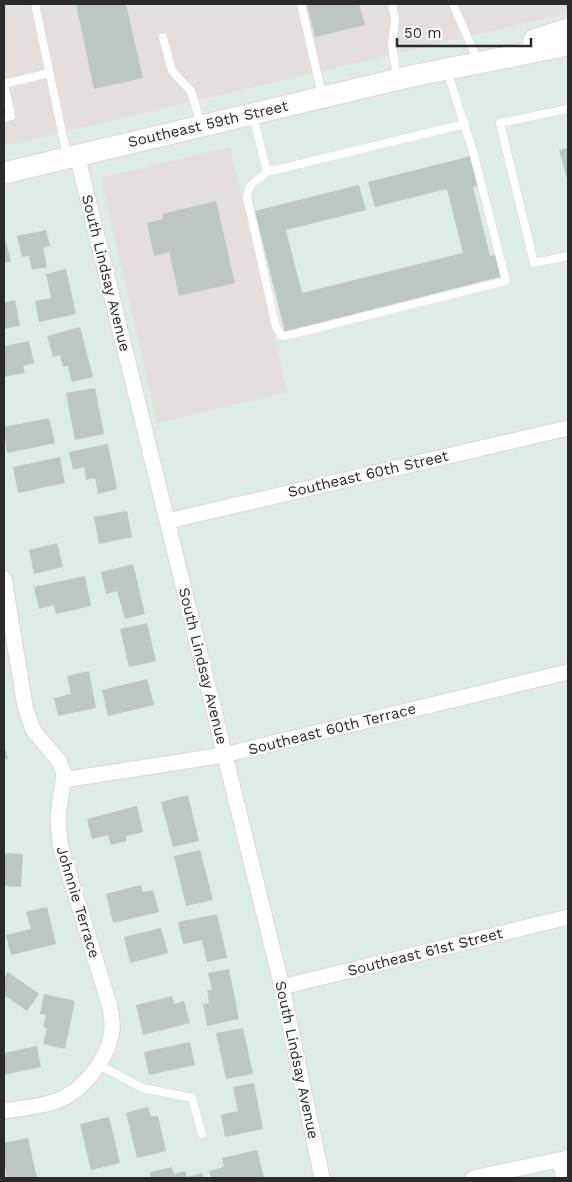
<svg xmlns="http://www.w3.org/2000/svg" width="572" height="1182" viewBox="0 0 572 1182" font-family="'Work Sans',sans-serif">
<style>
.industrial{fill:#e4dfdd}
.building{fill:#bcc7c2}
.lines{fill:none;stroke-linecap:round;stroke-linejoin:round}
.service-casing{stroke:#e3d2d6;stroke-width:9}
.minor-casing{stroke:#e3d2d6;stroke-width:17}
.secondary-casing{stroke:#e3d2d6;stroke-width:23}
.service{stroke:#fff;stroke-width:8}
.minor{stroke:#fff;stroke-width:15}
.secondary{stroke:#fff;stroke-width:21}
.labels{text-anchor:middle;stroke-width:5;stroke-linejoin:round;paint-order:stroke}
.street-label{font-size:15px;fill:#2a2a2a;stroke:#fff}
</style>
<rect width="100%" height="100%" fill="#ddece5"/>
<path class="industrial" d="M4,4H568V13L4,146Z
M230,147L287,392L157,423L101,178Z"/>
<path class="building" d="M76,4H126L143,78L94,89Z
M307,4H359L365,25L315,37Z
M568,148V182L559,150Z
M471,156L478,186L473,187L490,256L497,254L503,276L285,332L255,211L359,185L366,210L286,230L302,293L463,253L447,189L375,207L368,182Z
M216,201L235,283L179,296L169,252L154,256L147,223L163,219L162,214Z
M46,230L50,246L43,248L47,267L32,270L29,256L22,257L17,236Z
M4,234L11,262L4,263Z
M66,269L76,314L39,322L35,301L51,298L46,274Z
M15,300L20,326L4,329V303Z
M80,327L93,377L72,382L68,366L63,367L60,355L53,357L47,336Z
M29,341L34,363L23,366L25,373L4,377V346Z
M95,388L104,434L75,440L66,393Z
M49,418L55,443L7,453L4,427Z
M108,444L117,489L98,494L95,478L86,480L84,467L73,470L69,452Z
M60,457L65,483L18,493L13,467Z
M127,511L132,537L99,544L94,517Z
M57,543L63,567L34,574L29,550Z
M133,564L145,614L125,619L117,591L106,594L101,572Z
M85,576L91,606L56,614L54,605L39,609L34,587Z
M147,623L156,661L129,667L120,629Z
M89,671L96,708L58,716L54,698L71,694L67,676Z
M147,679L154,705L108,716L102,690Z
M4,744L8,759L4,760Z
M188,795L199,841L173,847L161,802Z
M137,806L143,832L126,836L127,841L111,845L108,835L92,839L87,819Z
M200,850L213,900L186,906L174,856Z
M4,853L23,854L21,887L4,886Z
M141,885L143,892L153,890L159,912L113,923L106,894Z
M47,907L56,944L11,955L6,935L31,929L26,912Z
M217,914L227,958L207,962L202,940L183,944L178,922Z
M161,928L168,953L130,963L124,937Z
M229,969L239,1019L207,1026L203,1004L209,1003L207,990H212L208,973Z
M8,972L39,994L27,1011L4,995V978Z
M44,994L75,1001L65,1049L43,1044L47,1028L43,1027L46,1015L40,1014Z
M172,996L174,1004L184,1001L190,1023L143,1035L136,1005Z
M243,1028L253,1074L226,1079L216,1033Z
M190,1042L195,1065L149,1075L144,1052Z
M37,1046L41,1067L4,1075V1053Z
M254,1083L263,1129L225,1137L221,1115L238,1111L233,1087Z
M148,1107L151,1117L158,1116L166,1151L137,1158L126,1113Z
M109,1117L120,1163L91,1170L80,1124Z
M28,1138L37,1178H7L4,1162V1143Z
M257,1150L264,1178H211L209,1171L224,1167L222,1158Z
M172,1167L174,1174L185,1171L187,1177L202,1173L204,1178H151L150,1172Z"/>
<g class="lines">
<defs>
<path id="service" d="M35,4L67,156
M301,4L322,95
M392,4L395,19L392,45L397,77
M453,4L476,57
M163,37L172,71L191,91L201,124
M4,84L49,73
M568,109L500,123L534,263L568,256
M253,116L267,172L250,186L247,197L276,327L281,335L285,336L506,281L474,155L447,70
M4,118L11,116L4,84
M267,172L465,124
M98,1064L142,1088L192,1098L202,1134"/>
<path id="minor" d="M77,155L282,987L322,1178
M168,521L568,428
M4,579L25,706L33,730L59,761L64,773L58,817L60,845L110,1007C111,1014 113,1023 112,1030C109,1058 83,1091 57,1101C41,1107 20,1108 4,1111
M63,780L224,755L568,672
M282,987L568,917
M560,1160L564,1178
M473,1178L568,1158"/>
<path id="secondary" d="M534,40L568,29
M4,173L412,76L568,45"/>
</defs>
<use href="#service" class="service-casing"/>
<use href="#minor" class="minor-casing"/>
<use href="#secondary" class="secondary-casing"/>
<use href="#service" class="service"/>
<use href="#minor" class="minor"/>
<use href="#secondary" class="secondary"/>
</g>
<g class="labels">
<g class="street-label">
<text transform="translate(208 124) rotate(-13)" y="5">Southeast 59th Street</text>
<text transform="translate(106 273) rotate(76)" y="5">South Lindsay Avenue</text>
<text transform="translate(368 474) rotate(-13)" y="5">Southeast 60th Street</text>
<text transform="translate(203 666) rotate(76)" y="5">South Lindsay Avenue</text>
<text transform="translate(332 729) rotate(-14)" y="5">Southeast 60th Terrace</text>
<text transform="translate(78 902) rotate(73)" y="5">Johnnie Terrace</text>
<text transform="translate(425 952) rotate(-14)" y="5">Southeast 61st Street</text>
<text transform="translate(297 1060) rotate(78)" y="5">South Lindsay Avenue</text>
</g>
</g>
<rect width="572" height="1182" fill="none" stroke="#2a2a2a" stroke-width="10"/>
<path d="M397 38v8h134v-8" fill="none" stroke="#2a2a2a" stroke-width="2.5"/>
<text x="404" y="38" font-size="15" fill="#2a2a2a" stroke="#ffffff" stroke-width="4" paint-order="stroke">50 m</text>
</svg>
